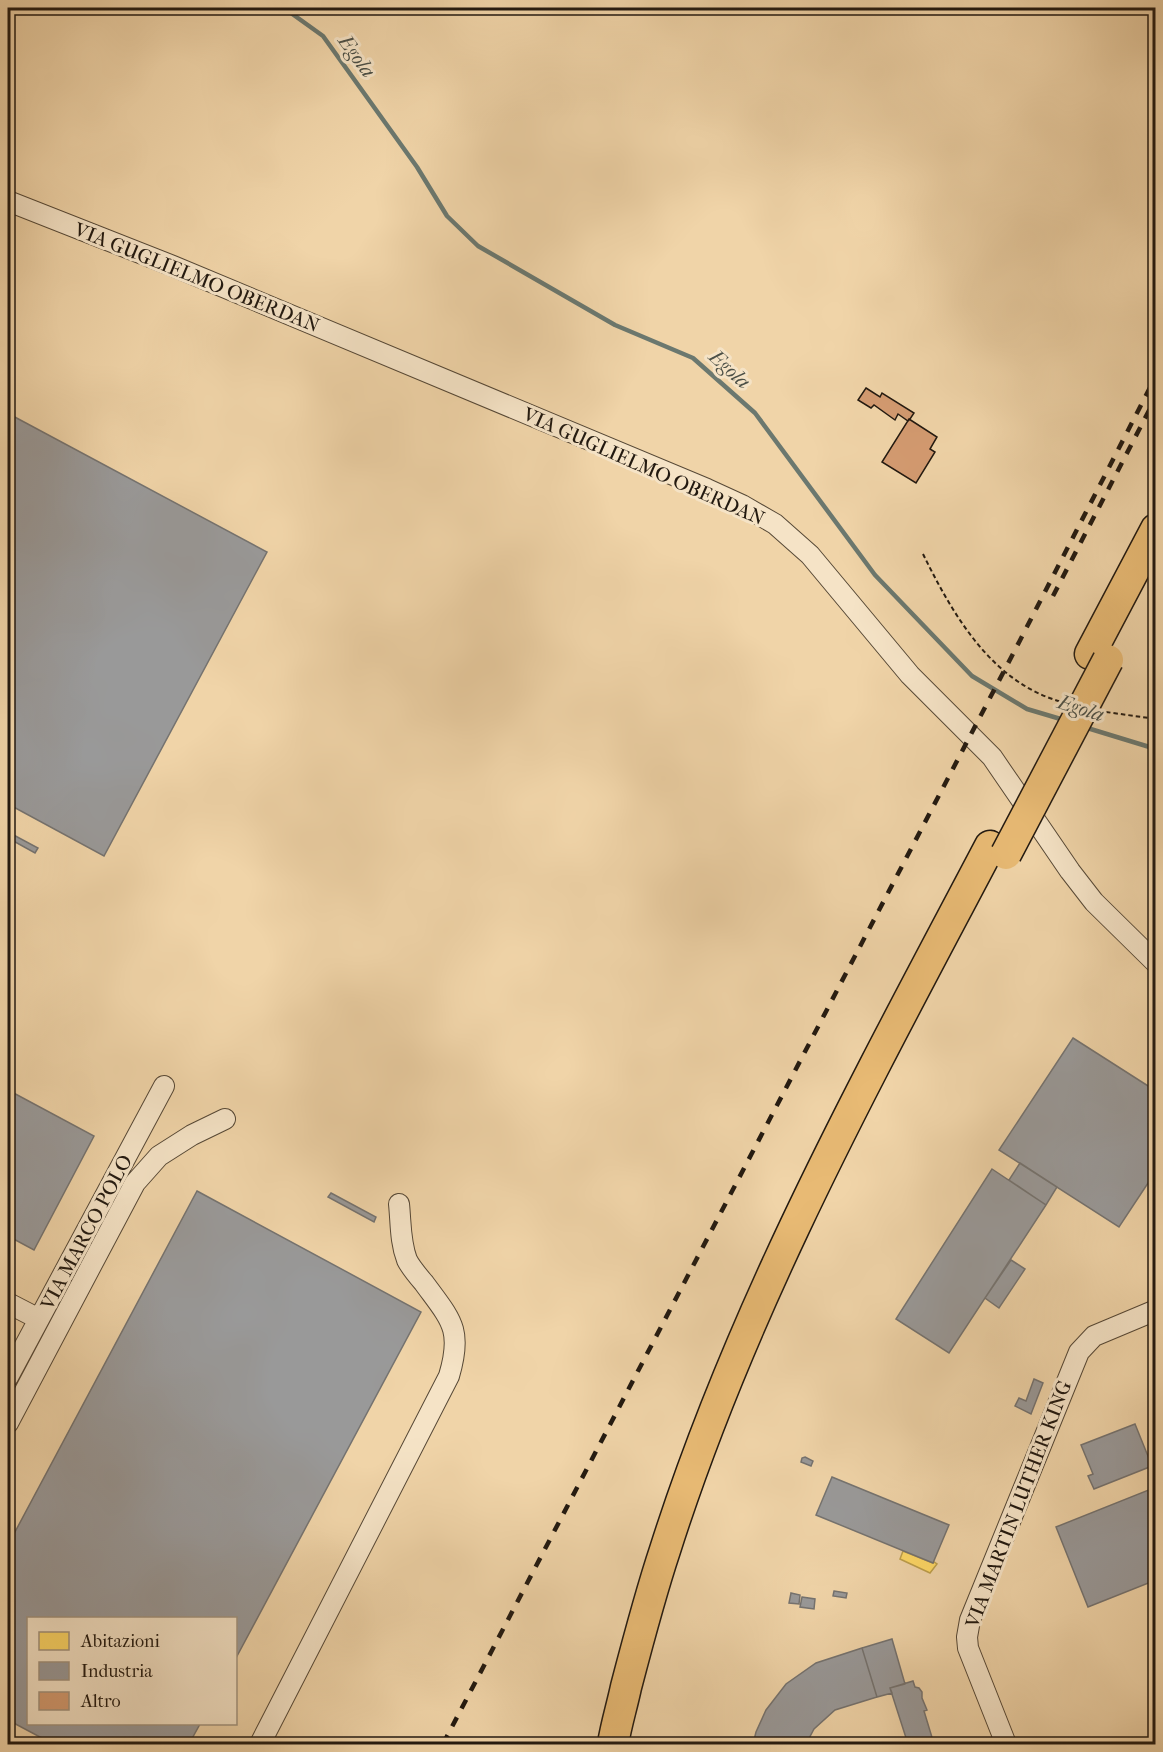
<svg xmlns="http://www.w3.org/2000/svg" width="1163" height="1752" viewBox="0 0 1163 1752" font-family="'IM FELL French Canon',serif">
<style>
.homes{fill:#ffd966;stroke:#bd9f4c;stroke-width:1.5}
.industry{fill:#999;stroke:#757370;stroke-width:1.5}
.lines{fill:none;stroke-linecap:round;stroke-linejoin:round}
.stream{stroke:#6b786f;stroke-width:4.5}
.building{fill:#d49b71;stroke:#221910;stroke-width:1.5}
.minor-casing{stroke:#564836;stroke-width:22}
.highway-casing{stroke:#221910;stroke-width:33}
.path{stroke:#221910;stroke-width:2;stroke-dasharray:4.5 3;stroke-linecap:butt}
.minor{stroke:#f5e3c6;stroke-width:20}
.highway{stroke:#e8ba74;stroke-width:30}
.rail{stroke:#221910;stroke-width:4.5;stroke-dasharray:10 10;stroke-linecap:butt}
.highway-bridge-casing{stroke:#221910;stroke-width:33;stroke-linecap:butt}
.highway-bridge{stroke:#e8ba74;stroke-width:30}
.labels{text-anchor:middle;stroke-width:6;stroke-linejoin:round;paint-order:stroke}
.street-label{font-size:20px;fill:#221910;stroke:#f5e3c6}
.water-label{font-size:21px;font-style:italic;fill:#4c5047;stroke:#f5e3c6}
</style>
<rect width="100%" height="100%" fill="#f0d4a8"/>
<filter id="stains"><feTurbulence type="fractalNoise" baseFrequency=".00333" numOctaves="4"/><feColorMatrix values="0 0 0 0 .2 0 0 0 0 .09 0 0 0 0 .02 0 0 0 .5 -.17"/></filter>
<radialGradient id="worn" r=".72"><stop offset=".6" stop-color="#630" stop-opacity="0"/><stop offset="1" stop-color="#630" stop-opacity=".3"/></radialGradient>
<path class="homes" d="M903,1551L933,1563L934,1562L937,1564L930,1573L900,1559Z"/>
<path class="industry" d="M11,415L267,552L104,856L8,804V423Z
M8,832L38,848L35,853L8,838Z
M1073,1038L1156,1091V1171L1119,1227L999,1150Z
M8,1090L94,1136L34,1250L8,1236Z
M1020,1163L1057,1187L1046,1205L1009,1180Z
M992,1169L1046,1205L949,1353L896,1319Z
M197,1191L421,1312L236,1658V1618H28V1724H200L189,1744H53L8,1720V1545Z
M331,1193L376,1217L374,1222L328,1197Z
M1011,1260L1025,1269L999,1308L985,1298Z
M1034,1379L1043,1383L1031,1414L1015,1406L1019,1398L1026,1401Z
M1135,1424L1152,1466L1094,1489L1088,1476L1093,1474L1081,1445Z
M805,1457L813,1461L811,1466L801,1462L802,1458Z
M832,1477L949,1525L933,1563L816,1515Z
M1156,1487V1580L1088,1607L1056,1527Z
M834,1591L847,1593L846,1598L833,1596Z
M791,1593L800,1595L799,1604L789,1603Z
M802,1597L815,1599L814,1609L800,1607Z
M892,1639L905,1684L890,1688L892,1693L877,1697L862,1648Z
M862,1648L877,1697L835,1710L814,1729L806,1744H753L756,1732L766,1710L786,1684L816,1663Z
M913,1681L915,1687L919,1688L922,1692V1698L927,1710L924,1711L934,1744H908L890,1688Z"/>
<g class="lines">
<path class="stream" d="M284,8L323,36L417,167L447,216L478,246L615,325L693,358L755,413L875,575L972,676L1027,709L1064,720
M1084,727L1156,749"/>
</g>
<path class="building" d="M866,388L880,397L882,393L914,413L910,419L908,421L898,414L895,420L874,405L871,408L858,400Z
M909,419L937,437L930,449L935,452L916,483L882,462Z"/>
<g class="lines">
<defs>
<path id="minor" d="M8,201L173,266L707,489L742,505L775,524L810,555L910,675L992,757L1070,871L1094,902L1156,963
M8,1303L39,1319
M8,1377L164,1086
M8,1423L135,1183L159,1156L192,1135L225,1119
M260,1744L449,1376C463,1329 451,1320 424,1283C418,1276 411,1268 407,1260C400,1242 401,1223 399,1204
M1006,1744L968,1648L967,1637L970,1620L1079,1352L1094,1336L1156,1310"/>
<path id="highway" d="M1090,654L1156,529
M613,1744C616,1725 622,1706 626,1687C638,1641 650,1595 665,1550C744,1301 869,1076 990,846"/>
</defs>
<use href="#minor" class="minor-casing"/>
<use href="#highway" class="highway-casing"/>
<path class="path" d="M923,554C953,615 992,683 1062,702
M1156,679C1151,693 1144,706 1156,718
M1106,712L1156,719"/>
<use href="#minor" class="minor"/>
<use href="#highway" class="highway"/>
<path class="rail" d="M1053,596L1156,397
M443,1744L1015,650L1156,376"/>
<defs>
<path id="highway-bridge" d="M1006,854L1108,660"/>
</defs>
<use href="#highway-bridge" class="highway-bridge-casing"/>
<use href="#highway-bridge" class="highway-bridge"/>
</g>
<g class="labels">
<g class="street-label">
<text transform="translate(197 277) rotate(22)" y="7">VIA GUGLIELMO OBERDAN</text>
<text transform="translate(644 466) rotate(24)" y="7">VIA GUGLIELMO OBERDAN</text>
<text transform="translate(86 1232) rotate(-62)" y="7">VIA MARCO POLO</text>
<text transform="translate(1018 1504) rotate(-69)" y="7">VIA MARTIN LUTHER KING</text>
</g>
<g class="water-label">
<text transform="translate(357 56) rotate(54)" y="7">Egola</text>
<text transform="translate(730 369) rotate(42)" y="7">Egola</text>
<text transform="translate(1081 708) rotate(18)" y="7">Egola</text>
</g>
</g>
<rect width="1163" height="1752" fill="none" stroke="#f0d4a8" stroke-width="30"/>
<rect x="9" y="9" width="1145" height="1734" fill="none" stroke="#221910" stroke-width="3"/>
<rect x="15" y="15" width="1133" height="1722" fill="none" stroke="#221910" stroke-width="1.5"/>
<rect x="27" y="1617" width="210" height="108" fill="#f5e3c6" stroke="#a1927d" stroke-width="1.5"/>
<rect x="39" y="1632" width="30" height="18" fill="#ffd966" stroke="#a1927d" stroke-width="1.5"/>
<text x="81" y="1647" font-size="18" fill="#221910">Abitazioni</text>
<rect x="39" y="1662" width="30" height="18" fill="#999999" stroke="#a1927d" stroke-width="1.5"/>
<text x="81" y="1677" font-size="18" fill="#221910">Industria</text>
<rect x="39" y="1692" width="30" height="18" fill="#d49b71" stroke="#a1927d" stroke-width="1.5"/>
<text x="81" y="1707" font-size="18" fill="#221910">Altro</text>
<rect width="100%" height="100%" filter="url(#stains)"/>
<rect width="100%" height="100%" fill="url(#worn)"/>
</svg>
